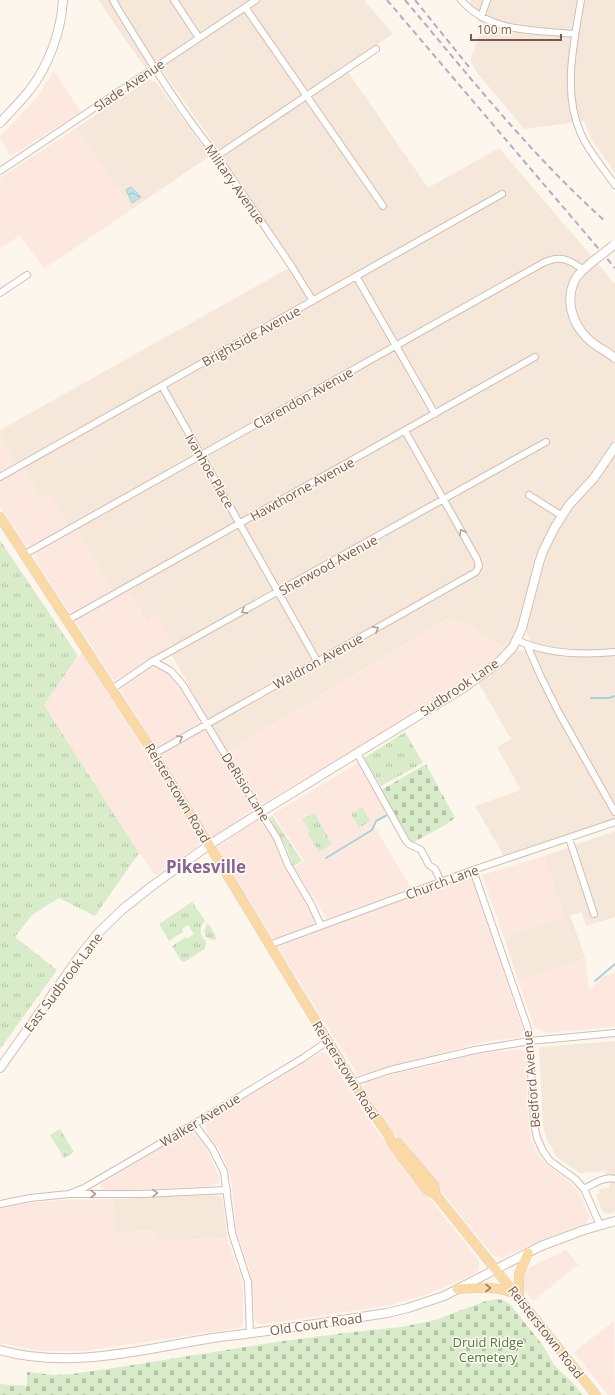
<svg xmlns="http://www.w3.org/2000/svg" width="615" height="1395" viewBox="0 0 615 1395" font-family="'Open Sans',sans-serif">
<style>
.residential{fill:#f5e8da}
.commercial{fill:#fde8e0}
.grass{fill:url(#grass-tufts)}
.cemetery{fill:url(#cemetery-stones)}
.water{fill:url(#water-waves);stroke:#a5d3da}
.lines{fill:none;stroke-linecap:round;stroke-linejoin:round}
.stream{stroke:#a5d3da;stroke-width:2}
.street-casing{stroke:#d1beb0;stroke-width:8}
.secondary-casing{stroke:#d6c0b0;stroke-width:10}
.primary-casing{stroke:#dad1cd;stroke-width:10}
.street{stroke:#fff;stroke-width:6}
.secondary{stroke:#fff;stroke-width:8}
.primary{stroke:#fbd9a5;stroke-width:9}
.rail{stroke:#b9a8c9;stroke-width:2;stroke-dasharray:6 4;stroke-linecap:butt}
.secondary-bridge-casing{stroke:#d6c0b0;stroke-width:10;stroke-linecap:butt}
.secondary-bridge{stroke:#fff;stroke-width:8}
.oneway{stroke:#af9d94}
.oneway2{stroke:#a18267}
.labels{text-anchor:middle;stroke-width:3;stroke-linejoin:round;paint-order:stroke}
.street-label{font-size:13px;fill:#7a5c4d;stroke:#fffaf3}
.park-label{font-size:13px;fill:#537a41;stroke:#fffaf3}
.district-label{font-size:17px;font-weight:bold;fill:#846695;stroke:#fffaf3}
</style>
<defs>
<pattern id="grass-tufts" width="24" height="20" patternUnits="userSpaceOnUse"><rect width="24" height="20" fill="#d8ecc9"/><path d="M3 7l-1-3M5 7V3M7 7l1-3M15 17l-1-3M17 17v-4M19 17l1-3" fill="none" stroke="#b4c2a5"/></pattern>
<pattern id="cemetery-stones" width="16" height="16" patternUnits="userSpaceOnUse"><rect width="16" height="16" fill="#d8ecc9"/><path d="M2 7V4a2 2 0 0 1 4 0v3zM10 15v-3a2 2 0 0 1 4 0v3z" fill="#b4c2a5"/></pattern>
<pattern id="water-waves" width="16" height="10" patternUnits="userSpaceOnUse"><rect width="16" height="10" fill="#bfe3e8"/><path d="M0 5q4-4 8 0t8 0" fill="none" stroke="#a0bbbe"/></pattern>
</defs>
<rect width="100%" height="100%" fill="#fdf6ec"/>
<path class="residential" d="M98,0H364L393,34L344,66L428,188L499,148L615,284V441L591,476L560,512L523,615L515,636L506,649L469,626L448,618L227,752L205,715L172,655L174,648L156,616L146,622L127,590L112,591L77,528L68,526L51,495L41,499L24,467L15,465L0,435V430L289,268L282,258L288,254L223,157L162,70L168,66L162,57L145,68Z
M470,0H615V173L592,140L584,121L524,129L478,74L470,61L482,27Z
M149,80L156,82L210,156L132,209L76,128Z
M615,452V649L586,651L573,650L557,648L531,642L527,635V624L539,573L546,551L564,517Z
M539,650L586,657L615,655V819L504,856L475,806L521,790L497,747L511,739L478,682L516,651Z
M615,831V917L586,926L582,912L570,915L585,958L518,981L504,937L564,917L544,856Z
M615,1041V1212L608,1214L602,1211L596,1195L600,1193L599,1189L609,1188L610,1183L605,1171L580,1173L557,1157L547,1140L543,1125L539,1049L541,1047Z
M215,1195L221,1197L223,1200L227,1238L157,1241V1231L115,1232L114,1199Z"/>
<path class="commercial" d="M54,71L81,112L11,156L0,139V137L37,97Z
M76,128L132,209L44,269L20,235L0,248V178Z
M0,435L15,465L0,473Z
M24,467L41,499L51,495L68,526L30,546L26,545L0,507V480Z
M77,528L112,591L71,614L70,613L36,561L35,556L38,550Z
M127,590L145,622L156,616L174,648L114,681L75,620Z
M448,618L469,626L506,649L493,663L463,684L264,803H259L257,801L227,752Z
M82,652L201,841L197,847L156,875L139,853L44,705Z
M153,666H157L169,673L182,686L200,720L197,725L156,748L118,686Z
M201,730H207L209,732L252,807L250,811L214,837L210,836L160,753Z
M359,762L388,812L372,822L411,888L327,919L294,867L304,861L273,814Z
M258,819L263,820L275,839L286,867L315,919L314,923L312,925L275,938L272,937L218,850L219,846Z
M544,856L564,917L504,937L482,875Z
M471,874L522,1027L523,1031L521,1037L518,1038L494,1040L460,1048L358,1075L279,949V945Z
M585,958L589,990L604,975H611L615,971V1027L545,1033L534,1026L518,981Z
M521,1049L525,1052L529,1124L531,1140L538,1154L546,1164L571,1183L578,1191L590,1217L585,1224L552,1236L502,1258L494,1256L400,1141L380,1116L363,1087L366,1082L404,1071L427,1067L475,1054Z
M321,1052L326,1053L373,1126L479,1261V1267L478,1270L470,1276L428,1294L391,1305L266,1324H257L254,1319L253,1295L250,1272L236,1230L231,1178L222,1154L207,1132L205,1124L213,1118Z
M190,1132H193L197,1135L209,1154L219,1177L220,1181L218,1184L200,1187L107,1191L101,1189V1184L172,1141Z
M114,1199L115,1232L157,1231V1241L227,1238L241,1278L243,1289V1325L239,1328L84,1351H40L0,1343V1208L21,1204L61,1200Z
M566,1250L578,1265L533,1301L523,1288L522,1281L526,1270L530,1267Z
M614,1321L615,1395H608L574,1352Z"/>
<path class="grass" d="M0,540L78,656L44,705L139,853L95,916L59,898L32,915L15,937L57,970L0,1049Z
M405,732L423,763L381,786L364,758Z
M362,807L370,821L359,828L351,814Z
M314,813L332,844L319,852L308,834L310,832L302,819Z
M272,815L302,861L293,866L287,849L270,818Z
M192,902L193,903L205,921C198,928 200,936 206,941L205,949L184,962L181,961L172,946L186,937L187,939L194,934L188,925L182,929L183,932L169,941L159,924Z
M207,924H209L216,937V939L213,940L206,937L204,931Z
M60,1129L74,1152L64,1158L50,1135Z"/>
<path class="cemetery" d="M426,764L455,818L445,825L412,843L381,790Z
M496,1299L503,1300L510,1304L544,1347L554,1365L572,1382L583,1395H0V1384L27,1386V1372L55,1375L72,1374L114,1368L276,1342L344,1333L401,1327L435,1320L486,1301Z"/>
<path class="water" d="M131,187L141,197L132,203L126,190Z"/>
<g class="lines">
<path class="stream" d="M591,698H609L615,696
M326,858L372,830L376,821L389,814
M595,981L615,964"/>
<defs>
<path id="street" d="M113,0L118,9C149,59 180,111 217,156L292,267L313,301
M174,0L199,38
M461,0C489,33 536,30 575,34
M581,0C574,42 562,93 581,134C589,152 603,168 615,185
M245,7L383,206
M481,17L487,0
M217,156L376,49
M0,171L256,0
M356,276L435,414
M0,293L27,275
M162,386L317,661
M0,477L502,194
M529,495L562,516
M25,554L543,263C561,255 568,259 584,270
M68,620L535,357
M517,640C546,654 584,655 615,652
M527,645L541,677L559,713L615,812
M153,661L171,671L183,685L244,786L277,838L288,865L311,904L321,926
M112,689L153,661L546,442
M357,753L406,841L409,844L421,850L429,865L435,869L441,882
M154,754L476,572L479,566L477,559L405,431
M569,838L594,914
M473,870L529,1032L534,1123L537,1138L543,1151L550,1161L557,1166L575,1179L584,1189L600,1225
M269,945L473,870L615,822
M354,1082L390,1070L475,1050L530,1041L615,1033
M194,1124L212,1148L224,1172L232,1233L248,1282L250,1333
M584,1189C593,1184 605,1176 615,1179
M69,1194L84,1188L211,1114L303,1058L328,1041
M0,1204L30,1198L69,1194H143L227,1190"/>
<path id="secondary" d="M0,123C10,112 20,102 29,91C49,65 61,32 63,0
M592,262C586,268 578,273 575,280C565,300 572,323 587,338C595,346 606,351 615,358
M0,1068L82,953L98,933L123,909L152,886L209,845L261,812L465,687L500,661L513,647L522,628L539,563L543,551L555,527L569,505L594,478L615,447
M0,1350C70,1370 143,1349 213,1338C226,1336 239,1335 252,1333C297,1327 342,1320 387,1313L408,1308L444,1296L541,1246L584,1230L615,1221"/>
<path id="primary" d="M0,517L154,754L300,995L367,1105L388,1134L393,1145L427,1190L436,1195L596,1395
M398,1143L434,1185L436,1195
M457,1289C477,1288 497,1285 515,1294
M519,1298V1274L528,1253"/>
</defs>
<use href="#street" class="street-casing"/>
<use href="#secondary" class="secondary-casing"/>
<use href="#primary" class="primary-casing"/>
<use href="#street" class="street"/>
<use href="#secondary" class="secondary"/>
<use href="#primary" class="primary"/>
<path class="rail" d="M387,0L615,268
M405,0C469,76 531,155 605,221
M415,0L469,67"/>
<defs>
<path id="secondary-bridge" d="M592,262L614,245"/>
</defs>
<use href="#secondary-bridge" class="secondary-bridge-casing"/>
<use href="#secondary-bridge" class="secondary-bridge"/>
</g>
<defs><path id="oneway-chevron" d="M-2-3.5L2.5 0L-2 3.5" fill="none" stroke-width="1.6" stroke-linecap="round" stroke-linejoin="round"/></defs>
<g class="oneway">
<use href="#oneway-chevron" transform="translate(462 532) rotate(-119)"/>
<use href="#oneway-chevron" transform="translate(244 611) rotate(151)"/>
<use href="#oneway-chevron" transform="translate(376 629) rotate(-29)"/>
<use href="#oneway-chevron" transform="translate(180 738) rotate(-30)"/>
<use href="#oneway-chevron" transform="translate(155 1193) rotate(-2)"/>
<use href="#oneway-chevron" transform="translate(93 1194)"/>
</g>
<use class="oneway2" href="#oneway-chevron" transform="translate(488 1288)"/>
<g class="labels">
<g class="street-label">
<text transform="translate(129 85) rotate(-34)" y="5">Slade Avenue</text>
<text transform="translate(235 184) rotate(55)" y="5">Military Avenue</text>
<text transform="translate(251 336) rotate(-29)" y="5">Brightside Avenue</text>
<text transform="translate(303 398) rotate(-29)" y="5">Clarendon Avenue</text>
<text transform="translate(210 471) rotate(60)" y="5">Ivanhoe Place</text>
<text transform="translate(302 489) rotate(-29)" y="5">Hawthorne Avenue</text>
<text transform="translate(328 565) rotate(-29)" y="5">Sherwood Avenue</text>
<text transform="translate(318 661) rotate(-29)" y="5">Waldron Avenue</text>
<text transform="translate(459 687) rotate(-34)" y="5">Sudbrook Lane</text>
<text transform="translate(246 787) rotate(58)" y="5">DeRisio Lane</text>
<text transform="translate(178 793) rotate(59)" y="5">Reisterstown Road</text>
<text transform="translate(442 882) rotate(-20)" y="5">Church Lane</text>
<text transform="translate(63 982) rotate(-53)" y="5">East Sudbrook Lane</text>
<text transform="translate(346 1070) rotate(58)" y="5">Reisterstown Road</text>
<text transform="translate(531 1079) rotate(-95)" y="5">Bedford Avenue</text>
<text transform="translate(200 1120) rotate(-31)" y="5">Walker Avenue</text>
<text transform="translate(316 1324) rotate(-8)" y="5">Old Court Road</text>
<text transform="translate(546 1332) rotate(52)" y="5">Reisterstown Road</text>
</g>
<g class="park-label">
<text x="488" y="1347">Druid Ridge<tspan x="488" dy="15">Cemetery</tspan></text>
</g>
<g class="district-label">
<text x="206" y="873">Pikesville</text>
</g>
</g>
<path d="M471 34v6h90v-6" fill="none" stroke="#7a5c4d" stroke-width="2"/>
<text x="477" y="34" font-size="12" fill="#7a5c4d" stroke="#fffaf3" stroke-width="3" paint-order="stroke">100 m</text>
</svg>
